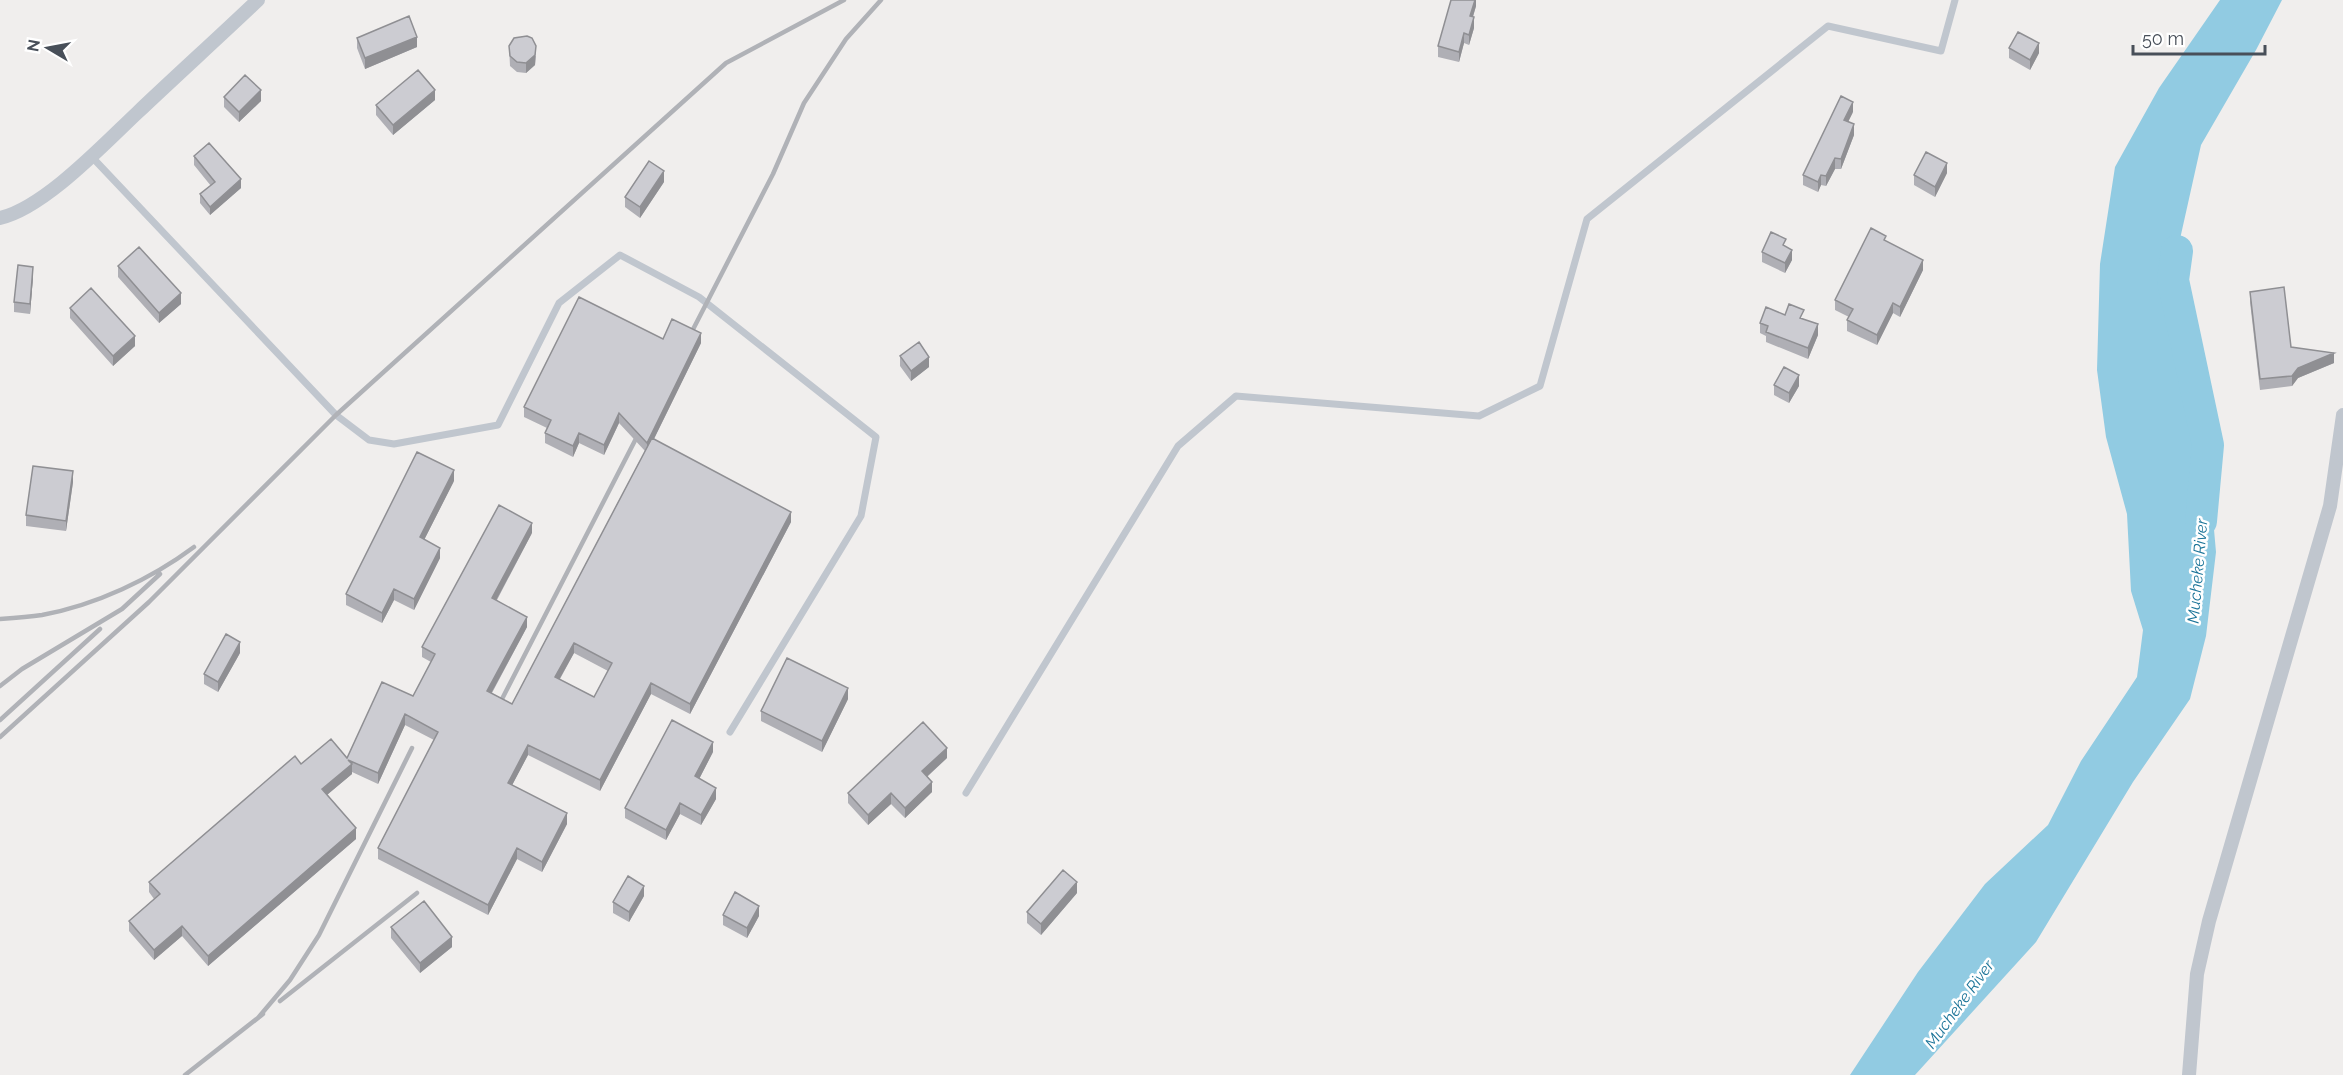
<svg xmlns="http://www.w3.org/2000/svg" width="2343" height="1075" viewBox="0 0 2343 1075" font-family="Raleway,sans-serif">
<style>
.water{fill:#91cbe2}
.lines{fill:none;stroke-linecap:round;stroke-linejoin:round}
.river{stroke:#91cbe2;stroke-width:32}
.service{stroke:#c0c6ce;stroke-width:7}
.minor{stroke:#c0c6ce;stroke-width:14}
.rail{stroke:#b0b2b7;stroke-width:4.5}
.wall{fill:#afafb5;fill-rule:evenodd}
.shaded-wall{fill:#8f8f93}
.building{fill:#ccccd2;stroke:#8f8f93;stroke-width:1.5;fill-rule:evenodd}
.labels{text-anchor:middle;stroke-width:5;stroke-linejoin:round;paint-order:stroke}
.water-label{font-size:16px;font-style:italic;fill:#1b7498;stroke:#fff}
</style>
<rect width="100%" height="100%" fill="#f0eeed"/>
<path class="water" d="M2220,0H2282L2256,50L2201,145L2176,257V337L2191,426L2212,507L2216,552L2206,636L2190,699L2133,782L2036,942L1915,1075H1850L1918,972L1985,884L2048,825L2081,761L2137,677L2143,630L2131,591L2127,514L2106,437L2097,370L2100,264L2115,167L2159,88Z"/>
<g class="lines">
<path class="river" d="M2177,251L2173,280L2208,445L2201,521"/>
<path class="service" d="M91,156L336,415L369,440L394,444L498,425L559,303L620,255L699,297L876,437L861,516L730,732
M966,793L1178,446L1236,396L1479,416L1540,386L1587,219L1828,26L1941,51L1955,0"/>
<path class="minor" d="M0,218C44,208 103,145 137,113C177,75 218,38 258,0
M2189,1075L2197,974L2209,921L2330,506L2343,415"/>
<path class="rail" d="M686,343L773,174L804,103L846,39L881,0
M0,619C14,618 28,617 42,615C96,605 151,579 194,547
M0,686L22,669L122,609L160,574
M502,699L643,425
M0,720L100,629
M0,737L149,602L336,415L726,63L844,0
M280,1001L417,893
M258,1018L290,980L319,935L412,748
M185,1075L263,1014"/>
</g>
<path class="wall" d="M1476,0V6L1473,17L1474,28L1469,45L1464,43L1459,62L1438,57V46Z
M357,38L417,47L365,69L357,48Z
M509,46L536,56L535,65L526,73L517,72L510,66Z
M2009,48L2039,53L2030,70L2009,58Z
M224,97L261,101L239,122L224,107Z
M435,100L393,135L376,115V105Z
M1853,112L1848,122L1854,135L1841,169H1835L1826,186L1821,185L1818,192L1803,185V175Z
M194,156L241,188L210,215L200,203V194L211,186L194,165Z
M1947,173L1935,197L1914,185V175Z
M664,182L640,218L625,207V197Z
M1886,241L1923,270L1900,317L1893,313L1877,345L1847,331V320L1849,317L1835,310V300Z
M1786,247L1792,260L1785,273L1762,262V252Z
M118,266L181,304L159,323L118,277Z
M33,277L30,314L14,312V302Z
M2250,292L2291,347L2334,363L2298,378L2292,386L2260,390L2250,302Z
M70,308L135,346L113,366L70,318Z
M1785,315L1804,319L1818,335L1808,359L1766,342V336L1760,333V323Z
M663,339L701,343L654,439L791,522L690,714L651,694L600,791L528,755L512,785L567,824L542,872L517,859L488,915L378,859V848L434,740L405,725L378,784L352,772V774L327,795L356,839L208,966L182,936L154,960L129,931V921L154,899L149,892V882L301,764L347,758L413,696L431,662L422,657V647L532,533L497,600L527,627L492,693L512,704L645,451L619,423L604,455L579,443L573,457L545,443V433L547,428L524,417V407ZM574,653L608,671L594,697L560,679Z
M900,356L929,367L911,381L900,366Z
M1774,385L1799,386L1789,403L1774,395Z
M454,481L424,540L440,558L414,610L394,600L382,623L346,605V594Z
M73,482L66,531L26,526V515Z
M240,653L218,692L204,684V674Z
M848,699L822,752L761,721V711Z
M713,752L699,779L716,799L701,825L680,814L666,840L625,818V808Z
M947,758L927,777L932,792L905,818L891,804L868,825L848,803V793Z
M1077,893L1041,935L1027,923V912Z
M644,896L629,922L613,913V902Z
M723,915L759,916L747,938L723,925Z
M391,927L452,947L420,973L391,938Z"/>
<path class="shaded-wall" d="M1475,0H1476V6L1470,26V16Z
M1474,17V28L1469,45V35Z
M1464,33V43L1459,62V52Z
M417,37V47L365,69V58Z
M2039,43V53L2030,70V60Z
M536,46L535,65L526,73V63Z
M261,90V101L239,122V112Z
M435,90V100L393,135V125Z
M1853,102V112L1844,130V120Z
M1854,124V135L1841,169V159Z
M1835,158V169L1826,186V176Z
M1947,163V173L1935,197V187Z
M664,171V182L640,218V207Z
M1821,175V185L1818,192V182Z
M241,179V188L210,215V207Z
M1792,250V260L1785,273V263Z
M1923,260V270L1900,317V307Z
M33,267V277L30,314V304Z
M181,293V304L159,323V313Z
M1893,303V313L1877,345V335Z
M1818,324V335L1808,359V348Z
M701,333V343L647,453V443Z
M135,336V346L113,366V356Z
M2334,353V363L2298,378L2292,386V376L2298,368Z
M929,357V367L911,381V371Z
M1799,375V386L1789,403V393Z
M619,413V423L604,455V445Z
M579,433V443L573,457V446Z
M454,470V481L420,548V537Z
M73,471V482L66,531V521Z
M791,512V522L690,714V704Z
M532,523V533L492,608V598Z
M440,548V558L414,610V599Z
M394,589V600L382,623V613Z
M527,617V627L487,701V691Z
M240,642V653L218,692V682Z
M574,643V653L555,687V677Z
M651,683V694L600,791V780Z
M848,688V699L822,752V741Z
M405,714V725L378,784V773Z
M713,742V752L695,787V776Z
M528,745V755L508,793V783Z
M947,748V758L922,781V771Z
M352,764V774L322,799V789Z
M932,782V792L905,818V808Z
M716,788V799L701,825V815Z
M891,793V804L868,825V815Z
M680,803V814L666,840V830Z
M567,813V824L542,872V862Z
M356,828V839L208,966V956Z
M517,848V859L488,915V905Z
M1077,882V893L1041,935V924Z
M644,886V896L629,922V912Z
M759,906V916L747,938V928Z
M182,926V936L154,960V950Z
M452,937V947L420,973V963Z"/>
<path class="building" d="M1451,0H1475L1470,16L1474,17L1469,35L1464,33L1459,52L1438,46Z
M409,16L417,37L365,58L357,38Z
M2018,32L2039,43L2030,60L2009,48Z
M527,36L532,38L536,46L535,55L526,63L517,62L510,56L509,46L514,38Z
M418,70L435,90L393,125L376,105Z
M245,75L261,90L239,112L224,97Z
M1841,96L1853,102L1844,120L1854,124L1841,159L1835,158L1826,176L1821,175L1818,182L1803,175Z
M209,143L241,179L210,207L200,194L215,182L194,156Z
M1926,152L1947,163L1935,187L1914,175Z
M649,161L664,171L640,207L625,197Z
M1871,228L1886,236L1884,240L1923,260L1900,307L1893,303L1877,335L1847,320L1853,309L1835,300Z
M1771,232L1786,239L1783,245L1792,250L1785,263L1762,252Z
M139,247L181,293L159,313L118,266Z
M18,265L33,267L30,304L14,302Z
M2284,287L2291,347L2334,353L2298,368L2292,376L2260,379L2250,292Z
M91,288L135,336L113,356L70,308Z
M579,297L663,339L672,319L701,333L647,443L619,413L604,445L579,433L573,446L545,433L551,420L524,407Z
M1789,304L1804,310L1800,318L1818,324L1808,348L1766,332L1768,326L1760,323L1766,307L1785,315Z
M919,342L929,357L911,371L900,356Z
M1784,367L1799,375L1789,393L1774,385Z
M652,438L791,512L690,704L651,683L600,780L528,745L508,783L567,813L542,862L517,848L488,905L378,848L438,732L405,714L378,773L348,760L352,764L322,789L356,828L208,956L182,926L154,950L129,921L160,894L149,882L295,756L301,764L331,739L347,758L382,682L413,696L435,654L422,647L499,505L532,523L492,598L527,617L487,691L512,704ZM574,643L612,663L594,697L555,677Z
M417,452L454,470L420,537L440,548L414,599L394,589L382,613L346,594Z
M33,466L73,471L66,521L26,515Z
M226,634L240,642L218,682L204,674Z
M787,658L848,688L822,741L761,711Z
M672,720L713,742L695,776L716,788L701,815L680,803L666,830L625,808Z
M923,722L947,748L922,771L932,782L905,808L891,793L868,815L848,793Z
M1063,870L1077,882L1041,924L1027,912Z
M628,876L644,886L629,912L613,902Z
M735,892L759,906L747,928L723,915Z
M424,901L452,937L420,963L391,927Z"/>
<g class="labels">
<g class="water-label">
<text transform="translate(2197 571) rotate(-85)" y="6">Mucheke River</text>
<text transform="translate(1959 1004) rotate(-54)" y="6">Mucheke River</text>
</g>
</g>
<g transform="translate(48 48) rotate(280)" stroke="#ffffff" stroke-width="4.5" paint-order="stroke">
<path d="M0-4.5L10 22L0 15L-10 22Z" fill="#484f59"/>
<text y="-9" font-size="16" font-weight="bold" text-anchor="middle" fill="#484f59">N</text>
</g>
<path d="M2133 45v9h132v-9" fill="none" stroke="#484f59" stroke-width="3"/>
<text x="2142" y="45" font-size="18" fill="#484f59" stroke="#ffffff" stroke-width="4.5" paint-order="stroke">50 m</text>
</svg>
